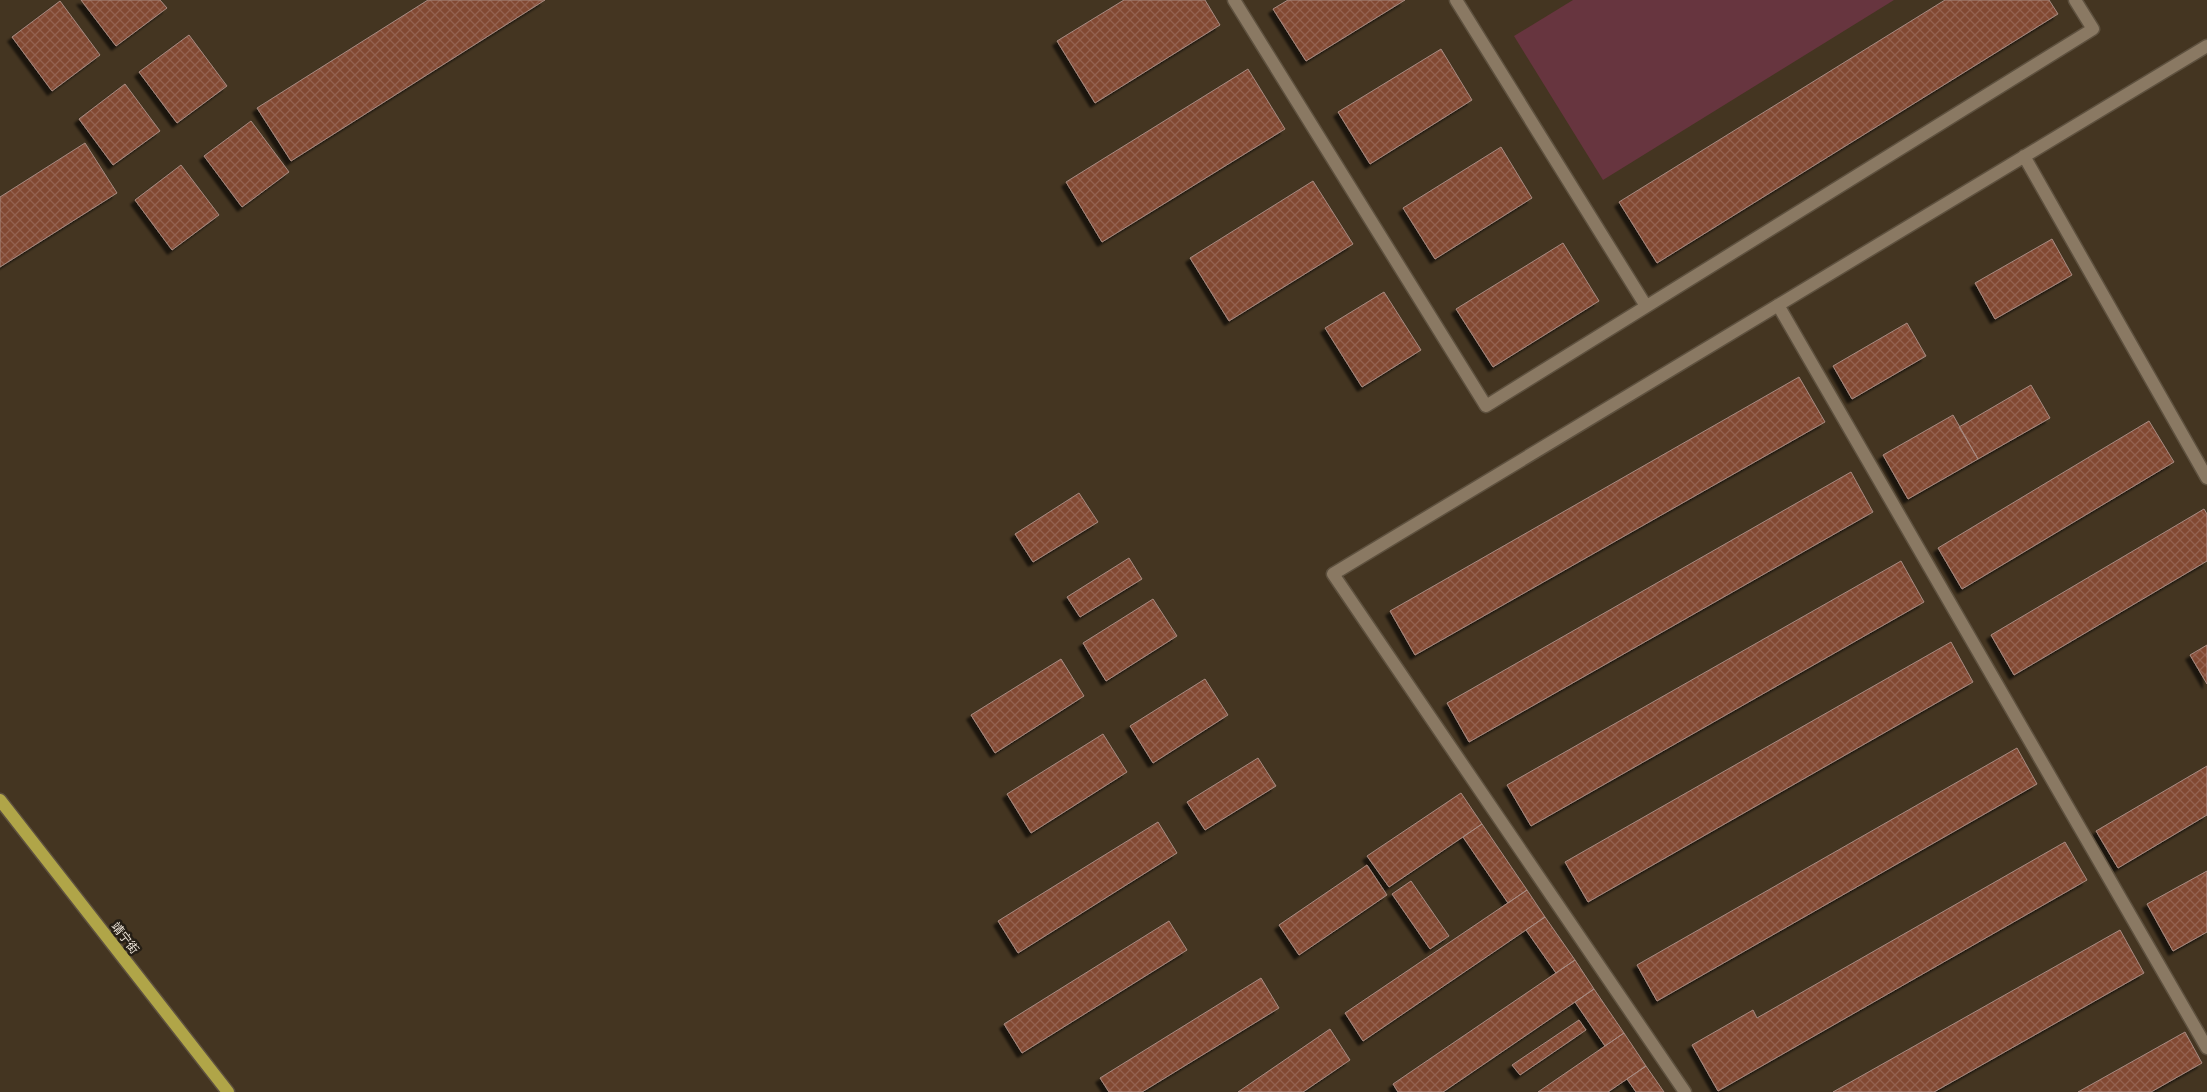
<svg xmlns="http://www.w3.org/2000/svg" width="2207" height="1092" viewBox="0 0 2207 1092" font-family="Ubuntu,'Noto Sans SC',sans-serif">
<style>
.grass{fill:#67353f}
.building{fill:url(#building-cross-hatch);stroke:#a88b81;filter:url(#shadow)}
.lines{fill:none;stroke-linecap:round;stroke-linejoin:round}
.minor-casing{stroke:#5e513f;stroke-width:15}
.major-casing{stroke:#5e513f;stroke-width:15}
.minor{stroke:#8a7963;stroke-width:12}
.major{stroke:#b0a548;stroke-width:12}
.labels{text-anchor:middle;stroke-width:5;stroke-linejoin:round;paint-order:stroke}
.street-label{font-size:12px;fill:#f1e8dc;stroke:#251e15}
</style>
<defs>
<pattern id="building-cross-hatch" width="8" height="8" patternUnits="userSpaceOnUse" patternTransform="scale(1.25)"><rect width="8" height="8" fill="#824833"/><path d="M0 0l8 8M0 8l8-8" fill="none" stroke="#946250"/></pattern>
<filter id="shadow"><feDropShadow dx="-4.5" dy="4.5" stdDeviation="1" flood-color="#0009"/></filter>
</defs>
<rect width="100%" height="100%" fill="#443521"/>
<path class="grass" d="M1573,0H1894L1603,180L1514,36Z"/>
<path class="building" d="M81,0H160L167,8L116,46Z
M428,0H545L291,161L257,108Z
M1124,0H1205L1220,25L1095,103L1057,41Z
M1288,0H1405L1306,61L1273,9Z
M1945,0H2049L2058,14L1657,263L1619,202Z
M60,1L100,55L52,91L12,37Z
M189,35L227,86L177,123L139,72Z
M1441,49L1472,100L1370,164L1338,112Z
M1248,69L1285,129L1102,242L1066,182Z
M125,84L160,131L113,165L79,119Z
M251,121L289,172L242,207L204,156Z
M85,143L117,193L0,267V197Z
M1501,147L1532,198L1435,259L1403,208Z
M181,165L219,215L172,250L135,200Z
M1313,181L1353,244L1229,321L1190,258Z
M2052,239L2072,275L1995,319L1975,283Z
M1563,243L1599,301L1493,367L1456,309Z
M1384,292L1421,350L1362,387L1325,328Z
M1907,323L1926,356L1852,399L1833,366Z
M1799,377L1825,422L1415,655L1390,611Z
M2031,385L2050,418L1978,459L1959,427Z
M1953,415L1978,459L1908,499L1883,455Z
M2149,421L2174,462L1962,589L1938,548Z
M1851,472L1873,512L1469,742L1447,703Z
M1079,493L1098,522L1033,562L1015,534Z
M2204,509L2207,514V561L2014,675L1991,635Z
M1129,558L1142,579L1080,617L1067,597Z
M1901,561L1924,602L1531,826L1507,785Z
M1153,599L1177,636L1106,681L1083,643Z
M1951,642L1973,682L1588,902L1565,862Z
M2207,645V684L2190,655Z
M1061,659L1084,696L995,753L971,715Z
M1205,679L1228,715L1153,763L1130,726Z
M1103,734L1127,772L1031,833L1007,794Z
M2017,748L2037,784L1657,1001L1637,965Z
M1258,758L1276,786L1205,830L1187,802Z
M2207,766V815L2118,868L2096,831Z
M1461,793L1482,824L1389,887L1367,856Z
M1158,822L1177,853L1018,953L998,921Z
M1482,824L1527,890L1508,903L1463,837Z
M2065,842L2087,880L1718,1091L1692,1045L1753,1010L1757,1018Z
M1367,865L1387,895L1299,955L1279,925Z
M2207,871V932L2173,951L2147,904Z
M1411,881L1449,936L1430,949L1392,894Z
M1527,890L1545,917L1363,1041L1345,1013Z
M1545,917L1575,960L1556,973L1526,930Z
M1169,921L1187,950L1022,1053L1004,1024Z
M2120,930L2144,973L1934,1092H1833Z
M1575,960L1594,989L1443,1092H1398L1393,1084Z
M1261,978L1279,1008L1142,1092H1109L1100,1078Z
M1594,989L1624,1033L1605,1046L1575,1002Z
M1579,1020L1586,1030L1520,1075L1512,1065Z
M1330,1029L1350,1060L1303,1092H1238Z
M2185,1032L2202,1063L2151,1092H2078Z
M1624,1033L1646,1066L1608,1092H1538Z
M1646,1066L1664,1092H1636L1627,1079Z"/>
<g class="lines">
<defs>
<path id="minor" d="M1234,0L1486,406L2093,29L2075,0
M1456,0L1646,306
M2024,156L2207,478
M1778,305L2207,1048
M1685,1092L1333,574L2207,46"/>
<path id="major" d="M0,800L228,1092"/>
</defs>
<use href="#minor" class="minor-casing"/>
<use href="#major" class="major-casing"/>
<use href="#minor" class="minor"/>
<use href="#major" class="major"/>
</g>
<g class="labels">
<g class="street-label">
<text transform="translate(125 938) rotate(52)" y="4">靖宁街</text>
</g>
</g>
</svg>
